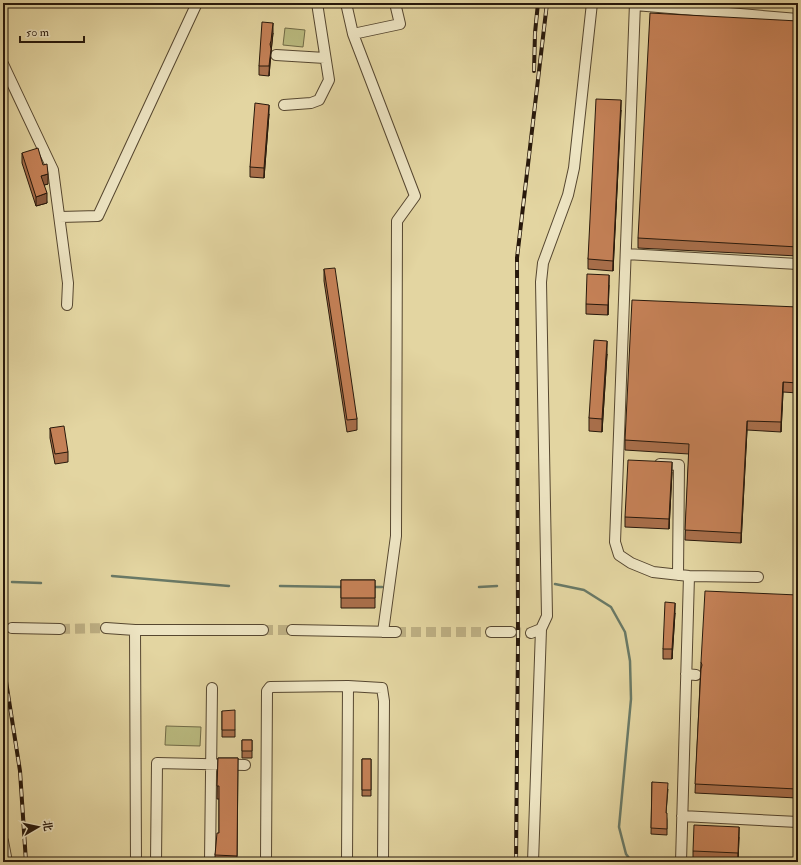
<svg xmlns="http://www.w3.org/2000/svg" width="801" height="865" viewBox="0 0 801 865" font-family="'IM FELL Double Pica','Noto Serif SC',serif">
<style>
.green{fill:#babb80;stroke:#706a46}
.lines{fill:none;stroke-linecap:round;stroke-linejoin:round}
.stream{stroke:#697966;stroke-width:2.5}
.minor-tunnel{stroke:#bdaf83;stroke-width:10;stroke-dasharray:10 5;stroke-linecap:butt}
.minor-casing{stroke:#564730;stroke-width:12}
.minor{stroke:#ede4c2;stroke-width:10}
.rail-casing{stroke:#27180b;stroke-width:4}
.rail{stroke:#ede4c2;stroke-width:2.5;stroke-dasharray:8;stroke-linecap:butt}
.wall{fill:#a96f4b;stroke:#27180b}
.shaded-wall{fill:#8a5a3d;stroke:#27180b}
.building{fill:#c58157;stroke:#27180b}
</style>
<rect width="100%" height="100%" fill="#e3d5a1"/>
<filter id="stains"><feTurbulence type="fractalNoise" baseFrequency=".005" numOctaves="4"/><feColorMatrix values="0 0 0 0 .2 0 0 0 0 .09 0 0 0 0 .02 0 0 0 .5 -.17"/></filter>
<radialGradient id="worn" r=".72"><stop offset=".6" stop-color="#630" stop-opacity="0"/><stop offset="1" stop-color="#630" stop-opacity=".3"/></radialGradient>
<path class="green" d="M285,28L305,30L303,47L283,45Z
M166,726L201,727L200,746L165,745Z"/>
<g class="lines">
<path class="stream" d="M112,576L229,586
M12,582L41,583
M555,584L584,590L611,607L625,632L630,661L631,699L619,827L626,854L632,862
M280,586L343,587
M372,587H382
M479,587L497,586"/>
<path class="minor-tunnel" d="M3,628H12
M60,629L106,628
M263,630H292
M396,632H491
M511,632L531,633"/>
<defs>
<path id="minor" d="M346,3L353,34L415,196L397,221L396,536L383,632
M635,3L615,542L619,555L631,563L653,572L689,576L758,577
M635,5L798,19
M353,34L400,24L395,3
M276,55L325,58
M3,64L53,170L68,283L67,305
M284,105L311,103L319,100L329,80L317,3
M60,217L98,216L197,3
M626,254L798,264
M660,464L679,465L678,575
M12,628L60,629
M106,628L135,630H263
M135,630L136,862
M292,630L396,632
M491,632H511
M531,633L541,629L547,616L541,282L543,263L568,195L574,168L592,3
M686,674L696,675
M682,816L798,822
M3,841L7,862
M156,862L157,763L245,765
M210,862L212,688
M266,862L267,691L270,687L348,686L382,688L384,701L383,862
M347,862L348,686
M533,862L541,629
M681,862L689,576"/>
</defs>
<use href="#minor" class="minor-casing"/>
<use href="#minor" class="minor"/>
<defs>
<path id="rail" d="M534,71L535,33L538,3
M3,662L20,771L26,862
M516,862L518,641L517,258L547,3"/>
</defs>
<use href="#rail" class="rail-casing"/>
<use href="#rail" class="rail"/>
</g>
<path class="wall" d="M798,21V256L638,248V238Z
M273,33L271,52L269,76L259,75V66Z
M621,110L613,271L588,269V259Z
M269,114L264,178L250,177V167Z
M22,153L48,184L44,185L47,203L36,206L22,163Z
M324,269L357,419V430L347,432L324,281Z
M609,285L608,315L586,314V304Z
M798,307V393L783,392L781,432L747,430L741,543L685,540L689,454L625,450V440Z
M607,354L602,432L589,431V418Z
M50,428L68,452V462L55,464L50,438Z
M672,472L669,529L625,527V517Z
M341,580H375V608H341Z
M798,595L797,798L695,793L701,662Z
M675,613L672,659H663V649Z
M222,711L235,730V737H222Z
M242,740H252V758H242Z
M218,758H238L237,862H215V855L219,833V799H217Z
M362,759H371V796H362Z
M652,782L668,789L666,813L667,820V835L651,834Z
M739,837L738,862L693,860V851Z"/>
<path class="shaded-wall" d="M273,23V33L271,52L269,76L270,44Z
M621,100V110L613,271V261Z
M269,105V114L264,178V168Z
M48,174V184L41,186V176Z
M47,193V203L36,206V197Z
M609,275V285L608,315V305Z
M607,341V354L602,432V419Z
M783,382V392L781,432V422Z
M747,421V430L741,543V533Z
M672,462V472L669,529V519Z
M675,603V613L672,659V649Z
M798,765V775L797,798V789Z
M739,827V837L738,862V853Z"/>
<path class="building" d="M650,13L798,21V247L638,238Z
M262,22L273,23L271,41L270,44L271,49L269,66H259Z
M596,99L621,100L613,261L588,259Z
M255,103L269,105L264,168L250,167Z
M38,148L43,165L47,164L48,174L41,176L47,193L36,197L22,153Z
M335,268L357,419L347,420L324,269Z
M587,274L609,275L608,305L586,304Z
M632,300L798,307V383L783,382L781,422L747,421L741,533L685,530L689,444L625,440Z
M594,340L607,341L602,419L589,418Z
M64,426L68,452L55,454L50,428Z
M628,460L672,462L669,519L625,517Z
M341,580H375V598H341Z
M705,591L798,595V765L797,789L695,784L701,669L702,665L701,662Z
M665,602L675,603L672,649H663Z
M235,710V730H222V711Z
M242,740H252V751H242Z
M218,758H238L237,856L215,855L217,833H219V786H217Z
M362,759H371V790H362Z
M652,782L668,783L666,813H667V829L651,828Z
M694,825L739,827L738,853L693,851Z"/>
<rect width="801" height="865" fill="none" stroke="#e3d5a1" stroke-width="16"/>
<rect x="4" y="4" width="793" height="857" fill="none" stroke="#27180b" stroke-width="2"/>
<rect x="8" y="8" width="785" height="849" fill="none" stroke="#27180b"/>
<g transform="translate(38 827) rotate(81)" stroke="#ede4c2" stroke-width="3" paint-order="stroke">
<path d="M0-3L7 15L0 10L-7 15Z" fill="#27180b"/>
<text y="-6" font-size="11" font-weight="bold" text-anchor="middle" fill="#27180b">北</text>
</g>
<path d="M20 36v6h64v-6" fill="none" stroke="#27180b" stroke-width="2"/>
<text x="26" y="36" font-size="12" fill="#27180b" stroke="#ede4c2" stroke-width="3" paint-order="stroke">50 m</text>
<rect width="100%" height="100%" filter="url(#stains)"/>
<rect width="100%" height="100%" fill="url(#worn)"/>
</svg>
